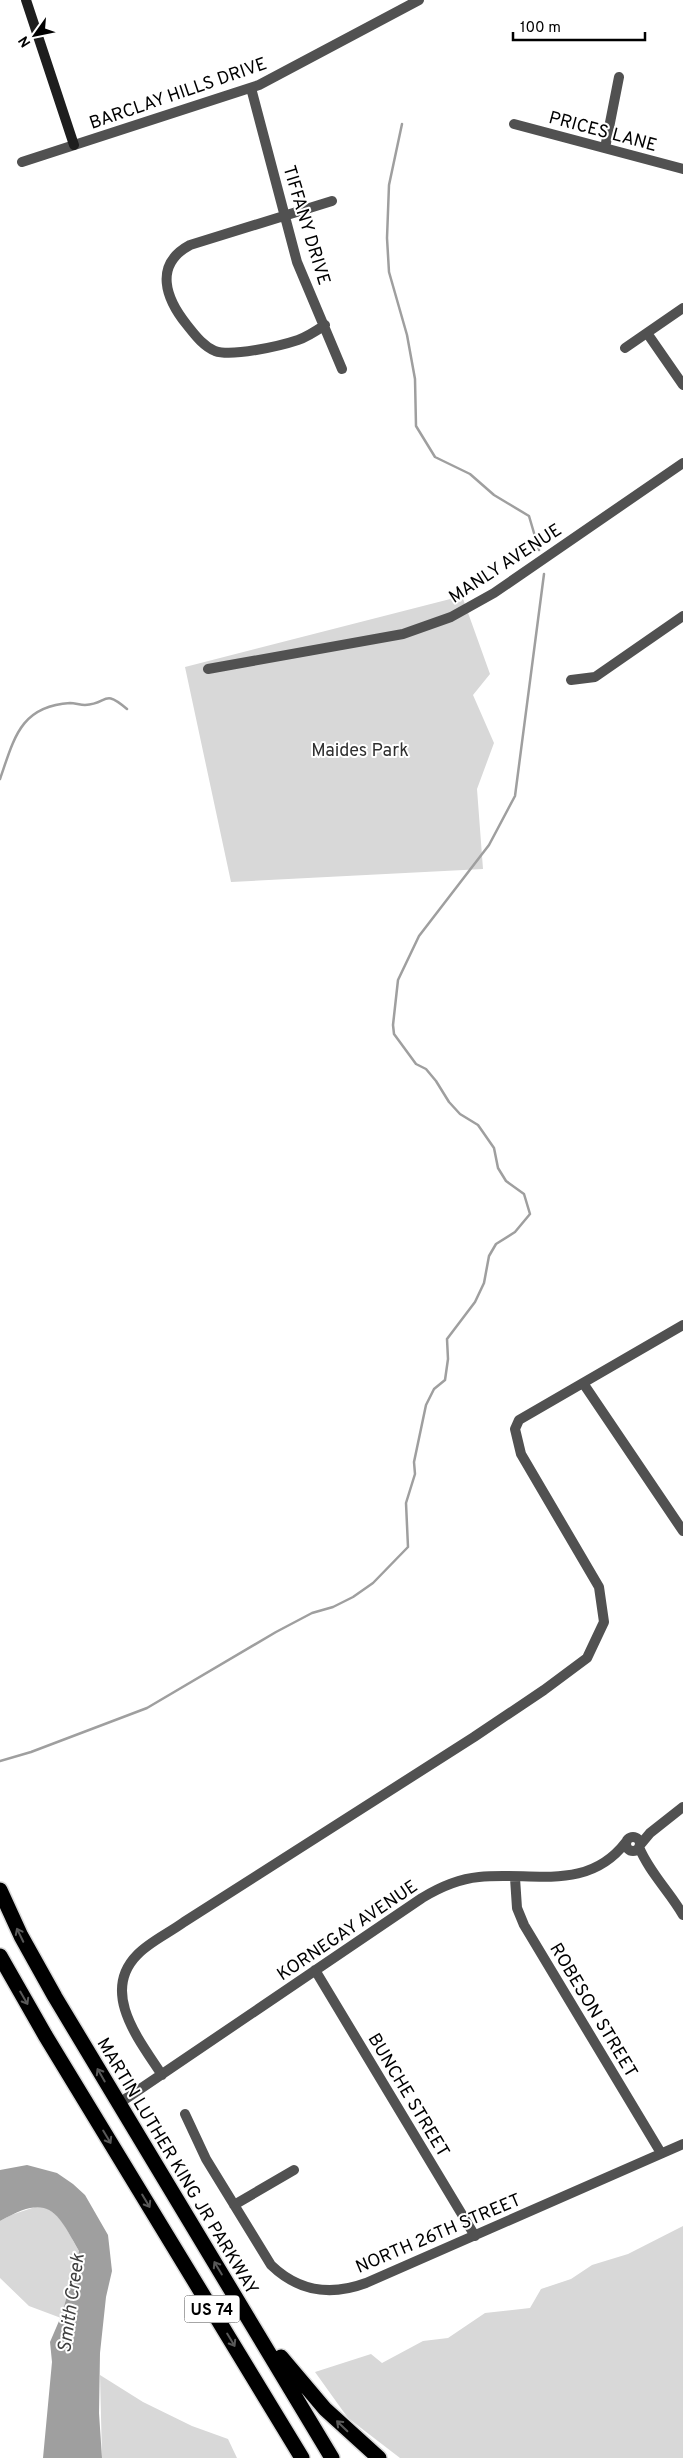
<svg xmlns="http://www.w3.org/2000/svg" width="683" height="2458" viewBox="0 0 683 2458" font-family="Overpass,sans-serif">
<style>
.green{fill:#d8d8d8}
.water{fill:#9f9f9f}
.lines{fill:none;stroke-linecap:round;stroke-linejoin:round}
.stream{stroke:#9f9f9f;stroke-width:2.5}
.highway-casing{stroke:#dbdbdb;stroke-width:18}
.street{stroke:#515151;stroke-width:10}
.secondary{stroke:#1e1e1e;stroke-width:10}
.highway{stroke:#000;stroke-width:15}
.oneway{stroke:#595959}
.labels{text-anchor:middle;stroke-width:4;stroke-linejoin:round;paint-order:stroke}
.shield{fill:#fff;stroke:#4c4c4c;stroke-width:1}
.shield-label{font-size:16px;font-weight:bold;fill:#000}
.street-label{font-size:18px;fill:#000;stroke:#fff}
.park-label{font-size:18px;fill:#2f2f2f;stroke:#fff}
.water-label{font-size:19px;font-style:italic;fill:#404040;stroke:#fff}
</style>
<rect width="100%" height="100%" fill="#fff"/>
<path class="green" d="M462,596L490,674L473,695L494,743L477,789L483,869L231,882L185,667Z
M38,2206C61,2210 68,2233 79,2251L61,2318L29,2306L0,2278V2221L11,2215Z
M683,2226V2458H400L348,2418L315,2372L371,2354L382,2363L423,2341L448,2338L485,2313L530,2308L541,2289L571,2279L592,2265L628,2254Z
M100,2375L143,2402L192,2426L228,2439L237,2458H102Z"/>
<path class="water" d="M27,2165L57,2173L73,2184L85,2195L108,2235L112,2271L106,2297L100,2353L99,2413L102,2458H43L52,2362L50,2342L62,2314L79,2251C56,2210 49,2193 0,2221V2170Z"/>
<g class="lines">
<path class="stream" d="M402,124L389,185L387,238L389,272L407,335L415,379L416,426L435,457L470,474L494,495L529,516L539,550
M0,779C14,739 20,706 70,703C75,703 80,705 85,705C109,704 102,688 127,709
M0,1761L31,1752L147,1708L276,1632L312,1613L333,1607L353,1597L373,1583L408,1547L406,1503L415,1474L414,1462L426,1405L434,1389L445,1380L448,1359L447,1339L475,1302L484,1283L489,1256L496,1244L515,1232L530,1214L524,1194L506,1181L498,1168L494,1148L478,1125L460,1114L449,1102L436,1081L426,1069L416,1064L394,1034L393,1025L398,980L419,936L489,845L515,796L544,574"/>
<defs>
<path id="highway" d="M0,1890L21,1936L55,1997L332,2458
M0,1956L45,2035L302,2458
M281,2357L325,2409L379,2458"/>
</defs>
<use href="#highway" class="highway-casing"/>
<path class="street" d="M251,88L297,262L342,369
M514,124L683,169
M605,148L619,77
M22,162L259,85L419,0
M325,325C316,331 307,337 298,340C280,346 232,357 215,351C203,346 195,335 187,325C166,299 153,265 190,245L332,201
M647,333L683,385
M625,348L683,308
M208,669L403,634L451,617L494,593L683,463
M571,680L595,677L683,616
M583,1383L683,1531
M626 1844a7 7 0 1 1 14 0a7 7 0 1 1-14 0Z
M640,1845L650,1833L683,1807
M639,1847C649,1872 670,1892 683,1915
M515,1878L517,1908L524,1925L661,2153
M315,1970L475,2236
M162,2075C140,2041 100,1993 137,1955C149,1942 169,1933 184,1922L474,1737L544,1690L587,1658L604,1622L599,1587L521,1454L515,1429L519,1420L683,1325
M118,2104L422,1898C440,1887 458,1879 479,1877C531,1871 587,1893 626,1842
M185,2114L206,2159L271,2265C299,2292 331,2296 366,2283L683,2144
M234,2205L294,2170"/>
<path class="secondary" d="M26,0L74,145"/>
<use href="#highway" class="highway"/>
</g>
<defs><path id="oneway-shaft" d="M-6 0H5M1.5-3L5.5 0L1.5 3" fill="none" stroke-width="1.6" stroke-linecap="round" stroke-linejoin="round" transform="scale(1.25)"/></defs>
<g class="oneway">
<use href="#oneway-shaft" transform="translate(20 1935) rotate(-116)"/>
<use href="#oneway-shaft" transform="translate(24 1998) rotate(60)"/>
<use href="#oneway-shaft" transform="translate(101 2075) rotate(-120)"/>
<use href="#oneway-shaft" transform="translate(107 2137) rotate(59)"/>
<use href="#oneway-shaft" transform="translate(146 2201) rotate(59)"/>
<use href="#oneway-shaft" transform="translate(218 2268) rotate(-121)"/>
<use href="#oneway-shaft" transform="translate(231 2340) rotate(59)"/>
<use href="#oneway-shaft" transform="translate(342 2426) rotate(-136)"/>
</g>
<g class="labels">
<rect class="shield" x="184.5" y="2295.5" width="55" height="27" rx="4"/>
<g class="shield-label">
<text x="212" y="2315">US 74</text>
</g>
<g class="street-label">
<text transform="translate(178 93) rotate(-19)" y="6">BARCLAY HILLS DRIVE</text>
<text transform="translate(603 131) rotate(15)" y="6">PRICES LANE</text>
<text transform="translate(307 225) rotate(73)" y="6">TIFFANY DRIVE</text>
<text transform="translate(505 563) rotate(-33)" y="6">MANLY AVENUE</text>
<text transform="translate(347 1930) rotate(-34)" y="6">KORNEGAY AVENUE</text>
<text transform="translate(594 2010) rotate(59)" y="6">ROBESON STREET</text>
<text transform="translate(409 2095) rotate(59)" y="6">BUNCHE STREET</text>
<text transform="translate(178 2166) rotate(59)" y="6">MARTIN LUTHER KING JR PARKWAY</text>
<text transform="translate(438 2233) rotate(-23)" y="6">NORTH 26TH STREET</text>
</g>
<g class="park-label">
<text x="360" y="756">Maides Park</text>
</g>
<g class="water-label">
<text transform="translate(70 2303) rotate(-82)" y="7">Smith Creek</text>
</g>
</g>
<g transform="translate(35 35) rotate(237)" stroke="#ffffff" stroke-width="4" paint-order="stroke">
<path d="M0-4L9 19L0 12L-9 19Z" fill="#000000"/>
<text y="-8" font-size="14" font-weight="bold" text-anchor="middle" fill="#000000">N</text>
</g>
<path d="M513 32v8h132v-8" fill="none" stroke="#000000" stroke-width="2.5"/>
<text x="520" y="32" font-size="15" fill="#000000" stroke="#ffffff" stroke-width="4" paint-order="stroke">100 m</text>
</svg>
